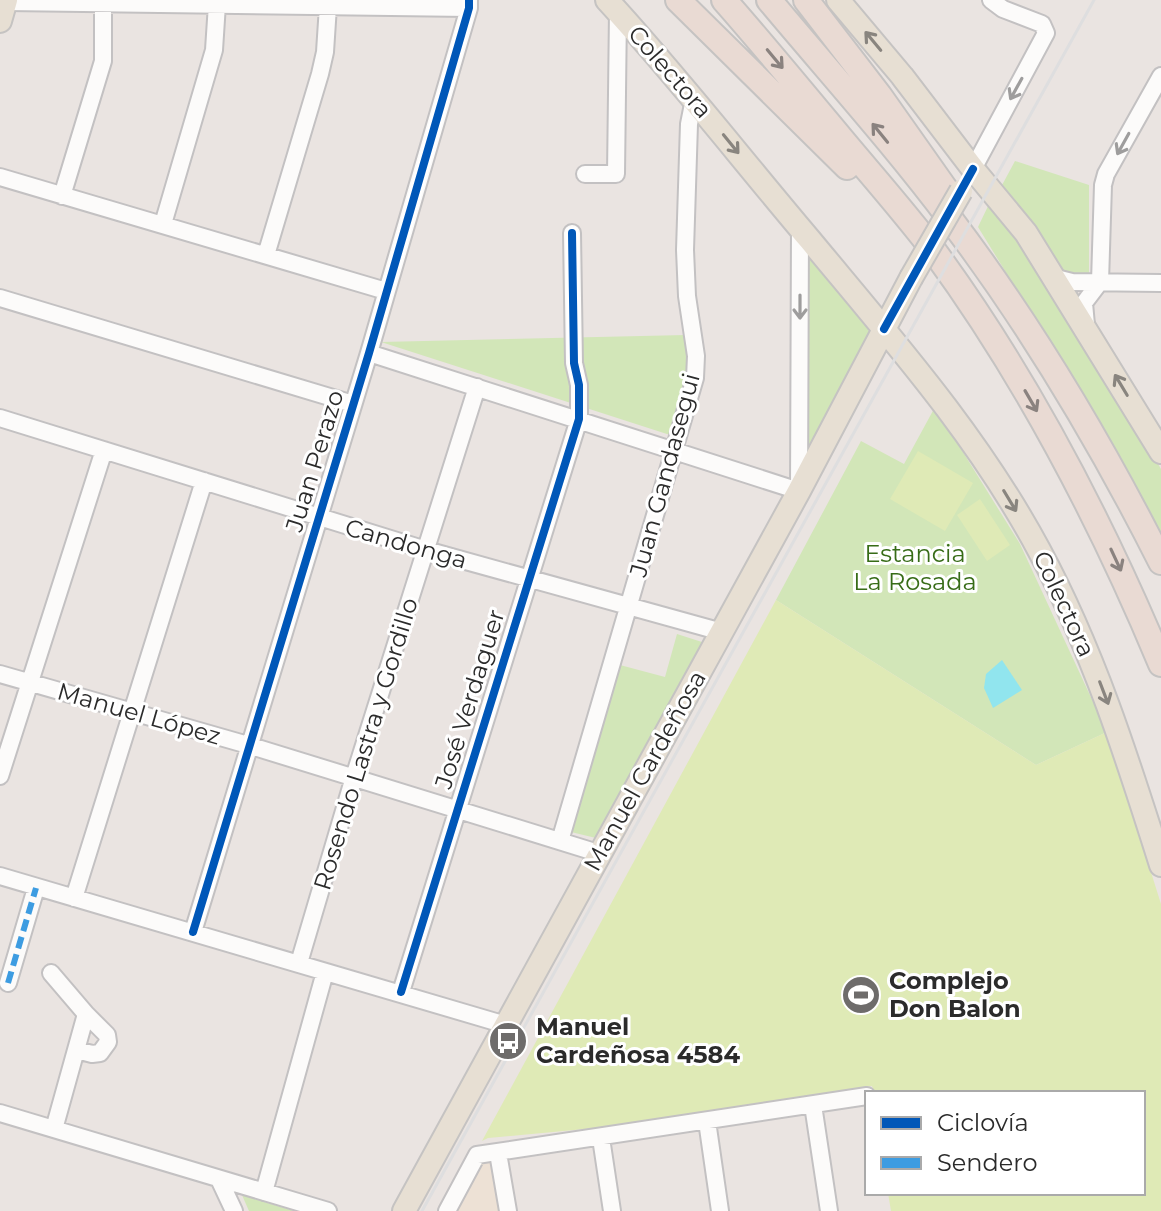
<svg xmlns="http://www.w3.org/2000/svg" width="1161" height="1211" viewBox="0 0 1161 1211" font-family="Montserrat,sans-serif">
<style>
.education{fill:#ede1d5}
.green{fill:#d2e6b8}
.pitch{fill:#dfeab6}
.water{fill:#91e5ee}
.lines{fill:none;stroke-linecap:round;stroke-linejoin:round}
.minor-casing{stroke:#c3c1c2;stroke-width:20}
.major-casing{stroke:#c5c3c2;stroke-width:26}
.highway-casing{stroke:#c5c3c2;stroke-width:28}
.minor{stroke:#fcfbfa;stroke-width:16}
.major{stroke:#e7dfd3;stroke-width:22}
.highway{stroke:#e9dad3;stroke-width:24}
.rail{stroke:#dededf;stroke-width:3}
.major-bridge-casing{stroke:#c5c3c2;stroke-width:26;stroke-linecap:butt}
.major-bridge{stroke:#e7dfd3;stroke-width:22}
.quiet{stroke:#3d9ce1;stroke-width:6;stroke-dasharray:12 6;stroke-linecap:butt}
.cycleway-casing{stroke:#fff;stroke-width:13}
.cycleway{stroke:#0057b8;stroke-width:8}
.oneway{stroke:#89857f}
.oneway2{stroke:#8a827f}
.oneway3{stroke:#9e9d9d}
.labels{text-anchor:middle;stroke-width:6;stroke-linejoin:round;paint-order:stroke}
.street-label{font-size:24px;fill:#2b2b2b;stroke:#fff}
.park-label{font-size:24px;fill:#376c17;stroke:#fff}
.poi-label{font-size:24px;font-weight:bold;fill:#2b2b2b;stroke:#fff;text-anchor:start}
</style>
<rect width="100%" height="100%" fill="#eae4e1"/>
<path class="education" d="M494,1157L504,1211H453L481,1158Z"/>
<path class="green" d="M1015,161L1089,185V276L1065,275L1001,187Z
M990,202L1071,317L1161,469V540L1079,391L978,227Z
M808,250L868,323L870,344L806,465Z
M686,335L690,368L670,435L381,342Z
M935,407L1020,544L1107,732L1036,765L776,600L861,441L904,464Z
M677,634L705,643L596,838L571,832L620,665L665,677Z
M242,1195L294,1211H249Z"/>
<path class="pitch" d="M918,451L973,483L945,531L890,499Z
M980,499L1010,545L987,561L957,515Z
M776,600L1036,765L1107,732L1161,904V1211H891L888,1193H1143V1093H874L872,1086L627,1125L488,1138L482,1141Z"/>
<path class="water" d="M1002,660L1022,690L993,708L984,688L986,674Z"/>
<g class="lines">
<defs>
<path id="minor" d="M6,2L469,8
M973,169L1046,33L1042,24L1003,9L991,0
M585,174H616L618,12
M0,177L386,291
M62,196L103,61V3
M163,224L214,50L217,4
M266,255L320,74L325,52L328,6
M1056,278L1072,282L1161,283
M0,298L353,404
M1086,325L1084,303L1100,282L1103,185L1106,174L1161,76
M369,353L799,491L800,229
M0,418L426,550L722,632
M0,674L248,745L598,853
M0,776L104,450
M560,841L695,378L696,356L687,296L685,250L689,124L694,99
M0,876L506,1025
M74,898L204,481
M193,932L369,353L469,8V0
M299,963L354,777L477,387
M51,973L86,1014L54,1129
M8,983L36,888
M401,992L579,419V385L574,363L572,233
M77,1050L92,1054L100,1053L108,1042L107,1035L86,1014
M813,1105L829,1211
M0,1113L328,1211
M707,1121L720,1211
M601,1138L612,1211
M498,1153L508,1211
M219,1179L234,1211
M264,1192L325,972
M447,1211L477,1155L867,1096"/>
<path id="major" d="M607,0C678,77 742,160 810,240C892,339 978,436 1039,550C1093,650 1127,757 1161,865
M838,0L902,76L973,169L1026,233L1161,452
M0,21L6,0
M404,1211L799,491L911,278"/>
<path id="highway" d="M678,0L847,167
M724,0C762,43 797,86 834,130C867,170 902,209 934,251C1027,378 1100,518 1161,664
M769,0C830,73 894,144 951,220C1032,327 1101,443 1161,562
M806,0L879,95L946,190"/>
</defs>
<use href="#minor" class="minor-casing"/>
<use href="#major" class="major-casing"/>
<use href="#highway" class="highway-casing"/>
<use href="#minor" class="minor"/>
<use href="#major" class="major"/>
<use href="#highway" class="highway"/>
<path class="rail" d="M422,1211L1094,0"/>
<defs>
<path id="major-bridge" d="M911,278L961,191"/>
</defs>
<use href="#major-bridge" class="major-bridge-casing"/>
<use href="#major-bridge" class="major-bridge"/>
<path class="quiet" d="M8,983L36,888"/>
<defs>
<path id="cycleway" d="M884,329L973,169
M193,932L369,353L469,8V0
M401,992L579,419V385L574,363L572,233"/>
</defs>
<use href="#cycleway" class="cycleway-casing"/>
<use href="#cycleway" class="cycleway"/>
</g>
<defs><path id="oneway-shaft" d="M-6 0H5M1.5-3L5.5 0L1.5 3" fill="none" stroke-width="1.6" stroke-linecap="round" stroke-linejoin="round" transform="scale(2)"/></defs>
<g class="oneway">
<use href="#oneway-shaft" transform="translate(873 41) rotate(-130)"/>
<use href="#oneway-shaft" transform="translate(731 144) rotate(51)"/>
<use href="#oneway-shaft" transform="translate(1121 385) rotate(-121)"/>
<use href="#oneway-shaft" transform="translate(1010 501) rotate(59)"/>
<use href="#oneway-shaft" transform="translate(1104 693) rotate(69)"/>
</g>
<g class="oneway2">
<use href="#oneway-shaft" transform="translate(775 59) rotate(50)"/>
<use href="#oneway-shaft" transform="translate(880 133) rotate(-129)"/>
<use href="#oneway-shaft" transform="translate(1031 401) rotate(60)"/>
<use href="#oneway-shaft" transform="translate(1116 560) rotate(65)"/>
</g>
<g class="oneway3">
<use href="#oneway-shaft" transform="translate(1016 89) rotate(119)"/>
<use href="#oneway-shaft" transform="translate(1123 144) rotate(119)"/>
<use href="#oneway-shaft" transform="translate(800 307) rotate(90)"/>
</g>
<defs>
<symbol id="stadium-disc" viewBox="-11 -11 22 22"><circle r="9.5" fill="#6e6c6b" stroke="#fff"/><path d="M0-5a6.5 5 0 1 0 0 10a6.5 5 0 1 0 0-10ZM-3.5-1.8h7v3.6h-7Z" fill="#fff"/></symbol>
<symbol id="bus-disc" viewBox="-11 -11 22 22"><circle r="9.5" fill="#6e6c6b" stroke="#fff"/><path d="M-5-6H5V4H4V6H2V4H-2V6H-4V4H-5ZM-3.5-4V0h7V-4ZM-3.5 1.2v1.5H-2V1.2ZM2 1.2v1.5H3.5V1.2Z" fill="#fff"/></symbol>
</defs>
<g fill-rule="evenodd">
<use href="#stadium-disc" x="839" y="973" width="44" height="44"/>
<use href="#bus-disc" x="486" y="1019" width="44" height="44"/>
</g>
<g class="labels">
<g class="street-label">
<text transform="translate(670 72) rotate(49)" y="8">Colectora</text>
<text transform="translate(315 461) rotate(-73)" y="8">Juan Perazo</text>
<text transform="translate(665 475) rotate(-75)" y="8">Juan Gandasegui</text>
<text transform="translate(406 544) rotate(16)" y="8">Candonga</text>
<text transform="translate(1064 604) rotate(65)" y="8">Colectora</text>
<text transform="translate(470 699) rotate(-73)" y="8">José Verdaguer</text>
<text transform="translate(139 714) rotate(16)" y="8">Manuel López</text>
<text transform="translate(366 744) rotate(-73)" y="8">Rosendo Lastra y Gordillo</text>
<text transform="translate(645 771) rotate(-61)" y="8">Manuel Cardeñosa</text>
</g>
<g class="park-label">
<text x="915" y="562">Estancia<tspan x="915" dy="28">La Rosada</tspan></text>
</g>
<g class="poi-label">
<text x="889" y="989">Complejo<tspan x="889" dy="28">Don Balon</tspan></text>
<text x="536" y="1035">Manuel<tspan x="536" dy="28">Cardeñosa 4584</tspan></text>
</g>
</g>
<rect x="865" y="1091" width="280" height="104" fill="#ffffff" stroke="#aaaaaa" stroke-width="2"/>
<rect x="881" y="1117" width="40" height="12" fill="#0057b8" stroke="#aaaaaa" stroke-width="2"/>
<text x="937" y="1131" font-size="24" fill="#2b2b2b">Ciclovía</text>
<rect x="881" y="1157" width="40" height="12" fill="#3d9ce1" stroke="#aaaaaa" stroke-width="2"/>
<text x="937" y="1171" font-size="24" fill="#2b2b2b">Sendero</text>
</svg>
